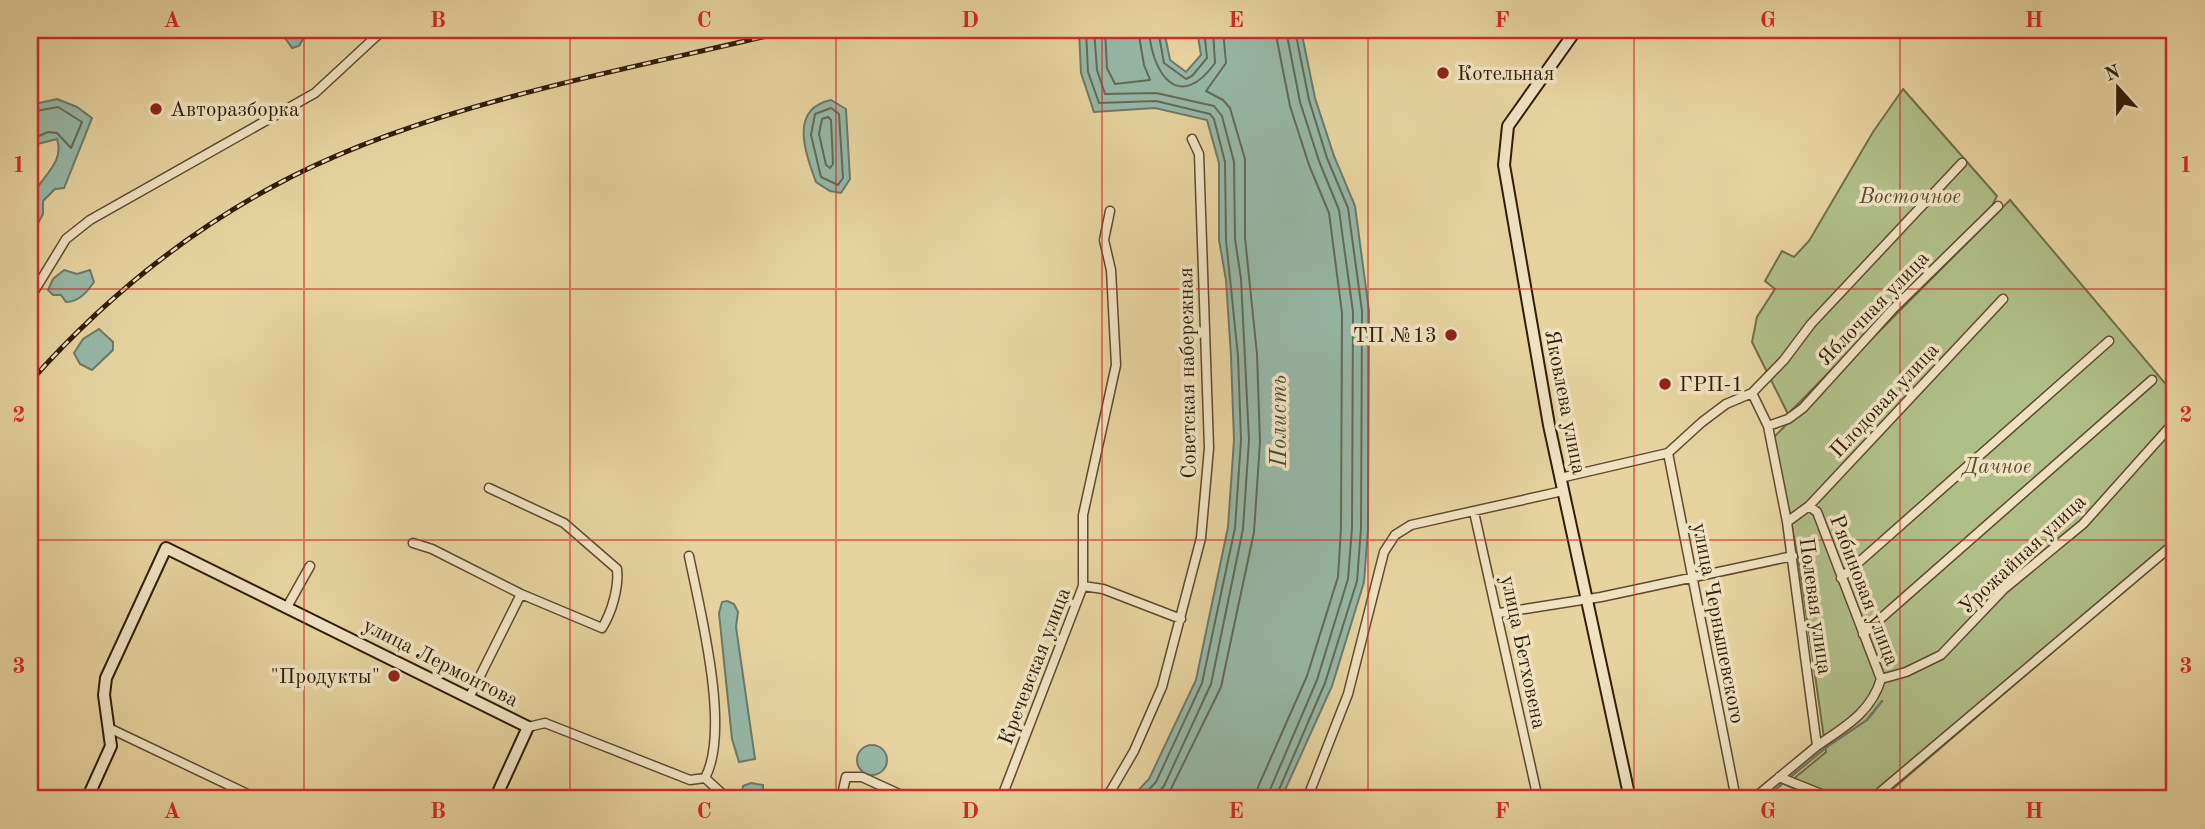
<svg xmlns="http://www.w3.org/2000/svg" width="2205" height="829" viewBox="0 0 2205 829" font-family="'Old Standard TT',serif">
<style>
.green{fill:#b0be88;stroke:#706e47;stroke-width:2}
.water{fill:#96b7a7;stroke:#6d7967;stroke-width:2}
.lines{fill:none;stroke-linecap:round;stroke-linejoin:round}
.shore{stroke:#636a56;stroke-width:2}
.stream{stroke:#6d7967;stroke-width:2.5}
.street-casing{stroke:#5e4a2c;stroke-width:11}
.secondary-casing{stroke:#301d06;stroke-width:14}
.street{stroke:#efe2c1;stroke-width:8}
.secondary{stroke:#efe2c1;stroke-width:10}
.rail-casing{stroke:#301d06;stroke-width:5}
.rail{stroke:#efe2c1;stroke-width:2.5;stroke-dasharray:8;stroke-linecap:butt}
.grid{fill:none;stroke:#d62828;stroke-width:2;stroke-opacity:0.55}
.poi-dot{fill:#8f2418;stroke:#efe2c1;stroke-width:2.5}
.labels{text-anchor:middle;stroke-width:7;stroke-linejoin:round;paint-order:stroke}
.poi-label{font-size:21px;fill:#301d06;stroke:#efe2c1;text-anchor:start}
.park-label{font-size:21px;font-style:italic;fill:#564d2d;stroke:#efe2c1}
.street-label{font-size:21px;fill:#301d06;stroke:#efe2c1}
.water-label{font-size:23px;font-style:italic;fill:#4f4b36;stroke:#efe2c1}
.neatline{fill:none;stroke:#d62828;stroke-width:2.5}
.grid-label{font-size:23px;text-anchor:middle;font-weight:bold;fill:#d62828}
</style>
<rect width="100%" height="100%" fill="#e6d3a0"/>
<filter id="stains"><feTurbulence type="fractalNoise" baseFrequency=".00286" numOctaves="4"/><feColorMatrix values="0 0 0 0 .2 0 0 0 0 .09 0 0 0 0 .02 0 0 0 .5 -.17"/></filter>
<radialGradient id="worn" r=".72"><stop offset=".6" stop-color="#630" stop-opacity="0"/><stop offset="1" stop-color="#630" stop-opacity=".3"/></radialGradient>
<path class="green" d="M1903,89L1997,196L1992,206L1788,414L1752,342L1757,317L1775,289L1765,281L1782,251L1794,257L1809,241L1873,132Z
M2010,200L2175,395V547L1881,799H1819L1786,785L1826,752L1799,563L1774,437Z"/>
<path class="water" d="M266,30H303L306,34L299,46L292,48L285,38L268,33Z
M1079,30H1164L1170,60L1186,72L1201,55L1197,30H1301L1315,98L1334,156L1355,206L1369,311L1368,529L1364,582L1332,686L1281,799H1130L1149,779L1196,680L1228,527L1234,440L1231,356L1226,280L1219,240V163L1207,120L1155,108L1094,112L1081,73Z
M57,99L77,107L92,118L64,188L55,189L43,201V214L30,238C30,227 28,214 30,204C35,179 66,166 57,139L30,146V105Z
M831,100L846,109L850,179L841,193L830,191L816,182C805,152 789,109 831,100Z
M64,270L77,274L90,270L94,282C87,292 79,302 66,302L61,295H53L48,290L53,279Z
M99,329L113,342V350L92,370L80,364L74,353L83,339Z
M727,601L734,604L738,612L736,627L755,759L739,762L732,739L719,613L722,602Z
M857 760a15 15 0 1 1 30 0a15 15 0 1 1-30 0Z
M751,783L763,785V799H741L743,786Z"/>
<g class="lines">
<path class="shore" d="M1086,30L1088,72L1099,103L1156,101L1210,114L1214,119L1225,162L1226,240L1238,356L1241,440L1235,528L1202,683L1156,782L1140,799
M1094,30L1097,70L1105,94L1156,93L1214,106L1222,116L1234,162L1235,239L1241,279L1249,440L1243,529L1211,684L1164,786L1152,799
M1105,30L1107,68L1115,84L1150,80L1144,65L1138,30
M1149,30C1152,74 1179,113 1215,63L1213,30
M1158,30L1164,63L1186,79L1192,76L1207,58L1204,30
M831,108L839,114L843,178L838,185L821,177L811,135L815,114Z
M30,112L58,107L82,122L71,148L57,133L48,132L30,140
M828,117L831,120L833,164L830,168L826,165L819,134L822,119Z
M1166,799L1221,687L1254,532L1260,442L1257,354L1245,238V159L1230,108L1223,100L1206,91L1226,63L1223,30
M1256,799L1258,787L1307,676L1338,577L1341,528L1342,313L1329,213L1309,165L1290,106L1275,30
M1266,799L1317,680L1348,579L1352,528L1353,312L1339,210L1319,161L1300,102L1286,30
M1275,799L1325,683L1357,581L1361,528L1362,311L1348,208L1327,158L1309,100L1295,30"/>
<path class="stream" d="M1764,799L1828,746L1867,720L1882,701"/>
<defs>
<path id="street" d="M30,298L66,239L90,220L315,93L383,30
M1752,393L1768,426L1787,522L1817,746L1753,799
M1768,426L1788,419L1803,408L1892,310L1998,206
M1668,453L1736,799
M1560,478L1668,453L1702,422L1726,404L1752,393L1784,360L1811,324L1962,163
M1809,506L1817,512L1881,679C1871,713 1844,727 1817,746
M1474,512L1538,799
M1787,522L1809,506L2003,299
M413,543L432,549L521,594L602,628C612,612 619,587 617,569L564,523L489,488
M689,556C700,610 731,730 705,778
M1841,578L2109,341
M1083,586L1103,589L1181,619
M287,607L310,566
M1499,613L1601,597L1793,556
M1863,634L2152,380
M1881,679L1906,672L1941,655L2004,589L2083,524L2168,429
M469,698L521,594
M528,727L545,723L690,780L705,778
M111,729L258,799
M1779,777L1834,799
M705,778L728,799
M841,799L846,777H862L910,799
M1001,799L1083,586V515L1116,365L1111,270L1104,240L1110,211
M1106,799L1134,751L1162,687L1201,538L1209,448L1199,154L1192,139
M1307,799L1348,694L1384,552L1395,535L1411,525L1563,491
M1872,799L2175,543"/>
<path id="secondary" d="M1576,30L1508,126L1504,165L1549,425L1630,799
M87,799L111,746L104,695L106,678L166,548L528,727L495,799"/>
</defs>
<use href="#street" class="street-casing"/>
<use href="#secondary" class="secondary-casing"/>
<use href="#street" class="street"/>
<use href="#secondary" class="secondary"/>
<defs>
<path id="rail" d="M30,382C99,304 180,237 272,187C424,104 624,71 792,30"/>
</defs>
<use href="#rail" class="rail-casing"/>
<use href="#rail" class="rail"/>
</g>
<path class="grid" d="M304,30V799M570,30V799M836,30V799M1102,30V799M1368,30V799M1634,30V799M1900,30V799M30,289H2175M30,540H2175"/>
<g class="poi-dot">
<circle cx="1443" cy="73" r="7"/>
<circle cx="156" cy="109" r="7"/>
<circle cx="1451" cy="335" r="7"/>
<circle cx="1665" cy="384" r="7"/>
<circle cx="394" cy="676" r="7"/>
</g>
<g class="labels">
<g class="poi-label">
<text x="1457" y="80">Котельная</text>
<text x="170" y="116">Авторазборка</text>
<text x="1437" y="342" text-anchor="end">ТП №13</text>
<text x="1679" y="391">ГРП-1</text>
<text x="380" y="683" text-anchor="end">"Продукты"</text>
</g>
<g class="park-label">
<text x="1910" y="203">Восточное</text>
<text x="1997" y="473">Дачное</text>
</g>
<g class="street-label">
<text transform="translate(1873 308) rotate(-46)" y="7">Яблочная улица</text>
<text transform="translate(1187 373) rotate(-91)" y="7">Советская набережная</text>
<text transform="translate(1884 400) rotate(-47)" y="7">Плодовая улица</text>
<text transform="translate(1566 402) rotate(79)" y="7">Яковлева улица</text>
<text transform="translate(2022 554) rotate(-43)" y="7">Урожайная улица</text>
<text transform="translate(1865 590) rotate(69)" y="7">Рябиновая улица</text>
<text transform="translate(1816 606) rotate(82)" y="7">Полевая улица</text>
<text transform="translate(1719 623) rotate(79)" y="7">улица Чернышевского</text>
<text transform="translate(1524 652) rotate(78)" y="7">улица Бетховена</text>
<text transform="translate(441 662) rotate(27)" y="7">улица Лермонтова</text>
<text transform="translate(1034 666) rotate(-69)" y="7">Кречевская улица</text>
</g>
<g class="water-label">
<text transform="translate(1278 421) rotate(-90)" y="8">Полисть</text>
</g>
</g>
<rect width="2205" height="829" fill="none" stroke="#e6d3a0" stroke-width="77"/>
<g transform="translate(2118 88) rotate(339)" stroke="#efe2c1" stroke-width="5" paint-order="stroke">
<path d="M0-5L12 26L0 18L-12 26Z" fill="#301d06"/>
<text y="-10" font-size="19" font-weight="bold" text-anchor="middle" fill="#301d06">N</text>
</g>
<rect x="38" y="38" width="2128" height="752" class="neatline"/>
<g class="grid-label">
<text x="172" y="27">A</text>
<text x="438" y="27">B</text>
<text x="704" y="27">C</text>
<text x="970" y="27">D</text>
<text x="1236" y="27">E</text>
<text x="1502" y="27">F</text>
<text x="1768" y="27">G</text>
<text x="2034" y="27">H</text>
<text x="19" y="172">1</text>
<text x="2186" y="172">1</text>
<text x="19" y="422">2</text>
<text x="2186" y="422">2</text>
<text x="19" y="673">3</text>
<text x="2186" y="673">3</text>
<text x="172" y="818">A</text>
<text x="438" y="818">B</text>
<text x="704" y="818">C</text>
<text x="970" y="818">D</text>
<text x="1236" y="818">E</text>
<text x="1502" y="818">F</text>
<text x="1768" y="818">G</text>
<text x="2034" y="818">H</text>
</g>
<rect width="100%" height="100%" filter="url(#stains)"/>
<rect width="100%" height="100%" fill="url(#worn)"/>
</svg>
